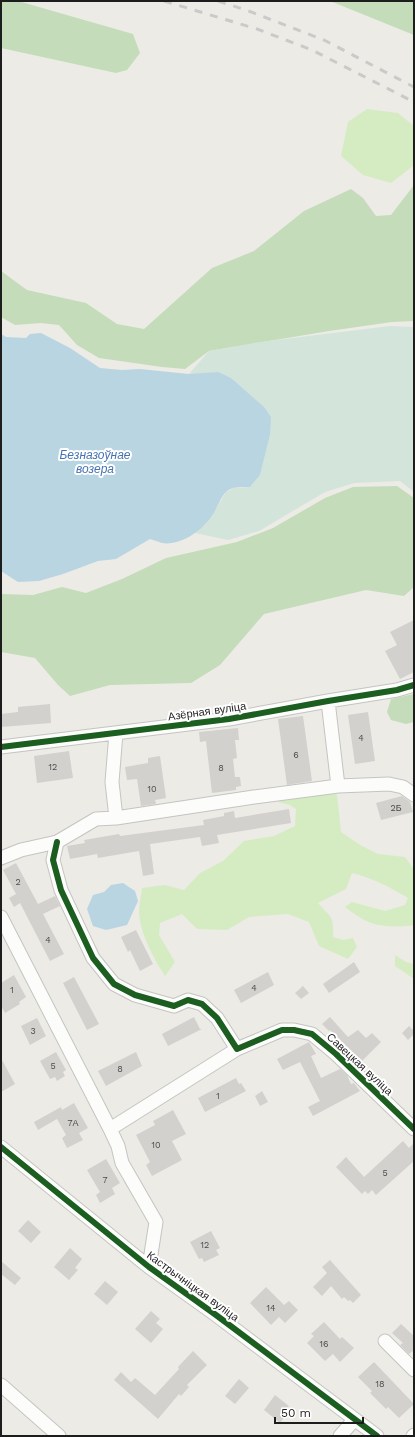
<svg xmlns="http://www.w3.org/2000/svg" width="415" height="1437" viewBox="0 0 415 1437" font-family="'Work Sans',sans-serif">
<style>
.grass{fill:#d5ecc3}
.forest{fill:#c4dcba}
.wetland{fill:#d3e4db}
.water{fill:#b8d5e1}
.building{fill:#d3d1cd}
.lines{fill:none;stroke-linecap:round;stroke-linejoin:round}
.minor-casing{stroke:#c4c4c2;stroke-width:15}
.minor{stroke:#fcfcfb;stroke-width:13}
.rail{stroke:#cacac9;stroke-width:3;stroke-dasharray:8 8;stroke-linecap:butt}
.cycleway-casing{stroke:#fff;stroke-width:8}
.cycleway{stroke:#1b5e20;stroke-width:6}
.labels{text-anchor:middle;stroke-width:4;stroke-linejoin:round;paint-order:stroke}
.number-label{font-size:9px;fill:#4a4a49}
.street-label{font-size:11px;fill:#1d1d1d;stroke:#fff}
.water-label{font-size:12px;font-style:italic;fill:#4673b1;stroke:#fff}
</style>
<rect width="100%" height="100%" fill="#ecebe6"/>
<path class="grass" d="M367,109L398,113L414,126L413,166L391,183L363,175L341,156L348,122Z
M329,791L337,795L341,832L360,845L378,854L405,857L414,869V925C385,929 368,926 345,907L352,902L385,911L405,905L408,898C390,887 372,878 352,873L346,889L318,903C331,918 334,915 333,937L343,940L353,938L357,947L348,959L319,946L309,922L288,914L249,917L227,930L197,929L182,914L160,923L159,935L175,962L165,976C153,957 141,936 139,913C139,905 141,896 142,888L165,885L184,890L200,873L223,861L244,841L274,836L295,826L296,809L290,805L278,802L292,794Z
M395,955L406,962L414,964V979L395,966Z"/>
<path class="forest" d="M1,1H18L133,34L140,53L127,70L116,73L1,48Z
M330,1H414V35Z
M414,185V321L392,322L329,331L209,351L185,369L162,367L99,358L77,345L59,325L41,323L15,325L1,317V271L27,290L86,303L117,324L144,329L212,268L254,251L304,211L351,189L363,198L376,216L391,215Z
M397,486L414,498V587L404,596L366,590L264,614L220,665L191,683L110,685L70,696L58,685L35,658L1,652V594L33,595L62,587L86,593L122,579L166,558L237,542L273,528L325,498L353,487Z
M414,694V722L406,724L391,720L387,712L391,699Z"/>
<path class="wetland" d="M390,326L414,327V492L400,481L354,483L325,492L259,531L228,540L195,533L205,525L212,516L226,492L234,488L250,487L260,475L270,435L189,374L209,351L260,342Z"/>
<path class="water" d="M41,333L70,348L100,368L122,370L140,369L189,374L218,372L231,378L264,407L271,417L270,435L260,475L250,487C242,487 232,486 226,492C220,498 217,509 212,516C202,531 180,546 162,543C158,542 154,540 150,539L116,559L98,561L63,574L39,581L18,582L1,571V334L6,337L26,338L30,334Z
M123,883L135,891L138,901L127,925L106,930L93,926L87,909L93,895L104,892L111,885Z"/>
<path class="building" d="M414,620V672L400,679L385,651L397,645L390,632Z
M50,704L51,723L1,727V714L18,712V707Z
M368,712L375,761L355,764L348,715Z
M303,716L312,781L287,785L278,719Z
M238,728L239,740H235L237,758L233,759L235,777H240L241,786L236,787V790L212,793L206,741L200,742L199,732Z
M69,751L73,778L37,783L34,756Z
M160,756L166,798L155,800L156,804L141,806L137,779L127,780L125,767L148,763V758Z
M402,796L410,802L413,812L381,820L376,803Z
M289,809L291,823L217,835L219,843L202,846L200,837L150,844L154,874L143,876L139,851L98,858L97,854L70,859L67,846L85,843L84,840L119,834L120,836L204,825L203,820L224,816V813L234,811L235,818Z
M16,863L38,904L55,896L60,906L43,914L64,954L50,961L20,903L14,907L9,898L16,894L3,870Z
M136,930L153,964L140,971L130,950L128,952L121,937Z
M354,962L360,972L329,993L323,984Z
M268,972L274,985L241,1003L234,990Z
M14,975L26,997L19,1002L20,1004L5,1013L1,1006V983Z
M74,977L99,1024L87,1030L63,983Z
M303,986L309,993L301,999L295,993Z
M194,1017L200,1029H202L168,1046L162,1034Z
M330,1017L348,1037L358,1030L366,1038L372,1033L381,1042L362,1061L330,1030L329,1031L322,1024Z
M37,1018L46,1036L30,1045L21,1026Z
M409,1026L414,1031V1034L408,1040L402,1033Z
M309,1042L316,1054L311,1056L321,1078L340,1069L347,1075L351,1084L354,1083L360,1091L313,1116L308,1107L320,1101L300,1062L283,1070L277,1059Z
M56,1052L66,1070L63,1072L65,1076L57,1081L55,1077L50,1079L40,1061Z
M136,1052L142,1066L106,1086L98,1071Z
M1,1058L15,1084L1,1092Z
M236,1078L239,1084L241,1083L246,1091L205,1112L198,1098Z
M262,1091L268,1102L260,1106L255,1096Z
M74,1103L88,1128L79,1133L83,1140L67,1148L62,1138L66,1135L57,1119L38,1130L34,1122L61,1107L62,1110Z
M173,1110L186,1134L172,1141L182,1160L152,1176L146,1165L150,1162L136,1135L155,1125L153,1121Z
M403,1141L409,1148L414,1143V1161L376,1195L372,1190L368,1194L365,1191L362,1194L336,1167L346,1157L364,1177Z
M106,1159L120,1183L112,1188L115,1194L100,1203L96,1195L100,1192L87,1170Z
M28,1220L41,1232L31,1243L18,1231Z
M211,1231L220,1248L216,1250L219,1255L204,1262L202,1258L199,1259L190,1242Z
M70,1248L82,1259L75,1268L78,1270L69,1280L54,1267Z
M330,1260L361,1295L353,1303L350,1300L348,1301L344,1297L342,1299L331,1286L322,1296L313,1287L327,1273L322,1267Z
M1,1261L21,1278L15,1285L1,1274Z
M105,1281L118,1292L107,1305L94,1294Z
M266,1287L284,1305L289,1301L298,1310L285,1323L279,1317L271,1325L250,1303Z
M151,1311L160,1319L156,1323L163,1329L151,1343L135,1329Z
M324,1322L340,1339L342,1337L354,1348L340,1362L333,1354L325,1361L307,1343L314,1336L311,1334Z
M401,1324L414,1336V1350L409,1354L400,1345L403,1343L392,1333Z
M193,1351L207,1365L187,1385L189,1387L181,1396L179,1394L158,1419L114,1380L121,1372L131,1382L135,1378L155,1395L179,1369L178,1367Z
M374,1362L414,1404L399,1418L388,1407L386,1409L370,1393L372,1391L358,1377Z
M239,1379L249,1388L235,1404L225,1396Z
M275,1395L289,1406L283,1413L286,1415L280,1423L264,1410Z"/>
<g class="lines">
<defs>
<path id="minor" d="M328,701L338,786
M116,733L112,782L116,818
M1,747L229,719L328,701L397,690L414,685
M57,842L53,860L61,890L93,958L114,984L135,995L174,1006L188,1000L202,1004L217,1018L237,1049L282,1030H294L312,1034L336,1054L414,1129
M1,858L21,850L57,842L96,819L116,818L254,797L338,786L389,784L403,787L414,795
M1,917L110,1129L118,1146L122,1163L156,1222L149,1267
M110,1129L237,1049
M1,1147L149,1267L216,1315L377,1436
M385,1341L414,1370
M1,1385L59,1436
M340,1436L354,1420
M413,1436L414,1435"/>
</defs>
<use href="#minor" class="minor-casing"/>
<use href="#minor" class="minor"/>
<path class="rail" d="M164,1L257,29L312,50L414,102
M218,1L246,10L324,40L414,87"/>
<defs>
<path id="cycleway" d="M1,747L229,719L328,701L397,690L414,685
M57,842L53,860L61,890L93,958L114,984L135,995L174,1006L188,1000L202,1004L217,1018L237,1049L282,1030H294L312,1034L336,1054L414,1129
M1,1147L149,1267L216,1315L377,1436"/>
</defs>
<use href="#cycleway" class="cycleway-casing"/>
<use href="#cycleway" class="cycleway"/>
</g>
<g class="labels">
<g class="number-label">
<text x="361" y="741">4</text>
<text x="296" y="758">6</text>
<text x="53" y="770">12</text>
<text x="221" y="771">8</text>
<text x="152" y="792">10</text>
<text x="396" y="811">2Б</text>
<text x="18" y="885">2</text>
<text x="48" y="943">4</text>
<text x="254" y="991">4</text>
<text x="12" y="993">1</text>
<text x="33" y="1034">3</text>
<text x="53" y="1069">5</text>
<text x="120" y="1072">8</text>
<text x="218" y="1099">1</text>
<text x="73" y="1126">7А</text>
<text x="156" y="1148">10</text>
<text x="385" y="1176">5</text>
<text x="105" y="1183">7</text>
<text x="205" y="1248">12</text>
<text x="271" y="1311">14</text>
<text x="324" y="1347">16</text>
<text x="380" y="1387">18</text>
</g>
<g class="street-label">
<text transform="translate(207 711) rotate(-8)" y="4">Азёрная вуліца</text>
<text transform="translate(360 1064) rotate(43)" y="4">Савецкая вуліца</text>
<text transform="translate(193 1286) rotate(36)" y="4">Кастрычніцкая вуліца</text>
</g>
<g class="water-label">
<text x="95" y="459">Безназоўнае<tspan x="95" dy="14">возера</tspan></text>
</g>
</g>
<rect width="415" height="1437" fill="none" stroke="#1d1d1d" stroke-width="4"/>
<path d="M275 1417v6h88v-6" fill="none" stroke="#1d1d1d" stroke-width="2"/>
<text x="281" y="1417" font-size="12" fill="#1d1d1d" stroke="#ffffff" stroke-width="3" paint-order="stroke">50 m</text>
</svg>
